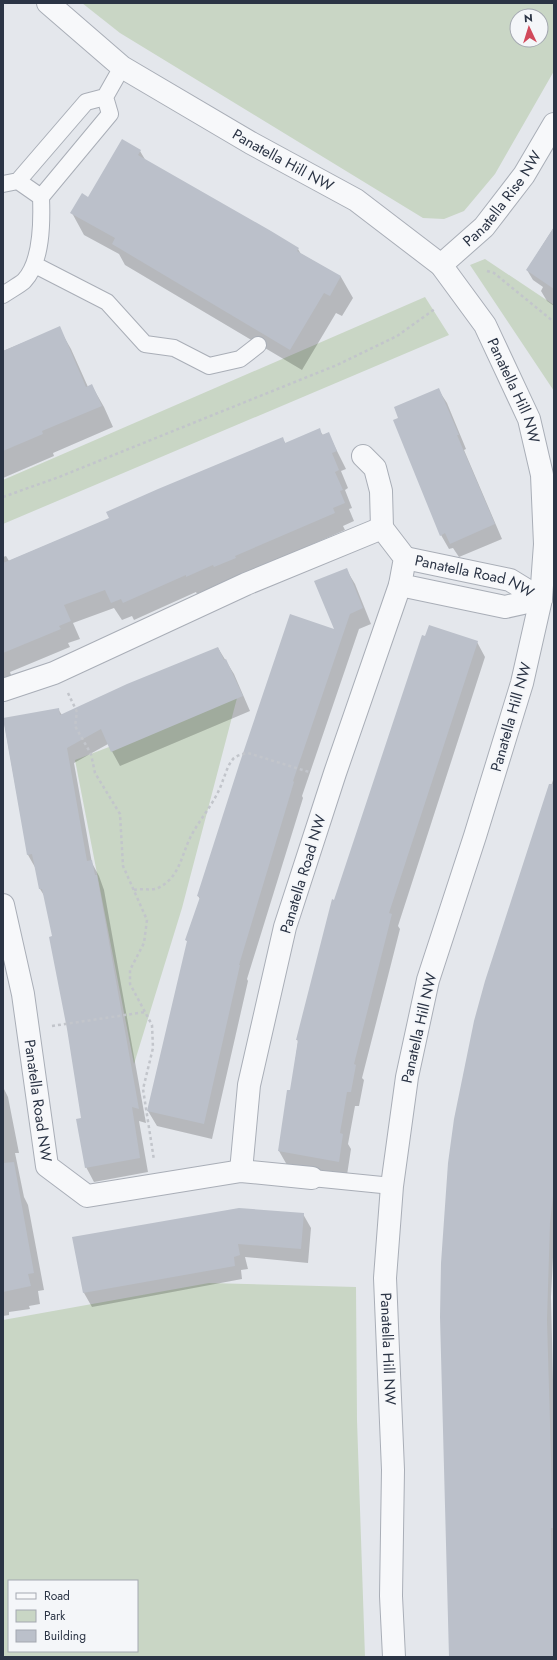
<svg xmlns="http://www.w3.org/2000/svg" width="557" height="1660" viewBox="0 0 557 1660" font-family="Jost,sans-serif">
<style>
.green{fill:#c9d6c5;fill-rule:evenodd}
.shadow{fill:#0003}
.building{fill:#bbc0ca}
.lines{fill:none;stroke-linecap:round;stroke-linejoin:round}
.service-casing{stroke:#a9aeb7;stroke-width:18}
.minor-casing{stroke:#a9aeb7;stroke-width:24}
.path{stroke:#c2c5cb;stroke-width:2.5;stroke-dasharray:3 3;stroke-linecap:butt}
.service{stroke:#f7f8fa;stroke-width:16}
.minor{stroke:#f7f8fa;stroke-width:22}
.labels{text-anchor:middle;stroke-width:4;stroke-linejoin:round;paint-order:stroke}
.street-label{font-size:15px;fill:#2b3445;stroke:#f4f6f9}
</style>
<rect width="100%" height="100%" fill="#e4e7ec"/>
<path class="green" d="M82,3H554V71L495,174L464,211L444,219L423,218L120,33ZM517,16H541V40H517Z
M485,259L554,305V391L470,265Z
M425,297L449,335L3,524V480Z
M237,698L182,908L134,1064L75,760Z
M209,1283L356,1287L357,1420L365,1657H3V1320ZM9,1581H137V1651H9Z"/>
<path class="shadow" d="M140,151L146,161L298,249L301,254L341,277L353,298L342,316L336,313L302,370L125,265L119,254L84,235L72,213Z
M554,227V306L547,301L541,291L543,287L533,280L527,270Z
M59,328L71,349L88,387L92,386L104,407L113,427L53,453L54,456L3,478V351Z
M438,389L447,403L466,449L464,450L502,539L459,557L453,548L449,549L441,535Z
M319,430L323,435L328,433L346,469L341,471L348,488L345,490L352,508L349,509L354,521L343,526L345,530L244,574L225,584L224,582L197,594L196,592L134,620L132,616L122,620L114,608L73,623L80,639L68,643L70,647L10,672L11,675L3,679V557L6,556L9,561L111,518L282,438L286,444Z
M346,569L355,584L371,624L359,629L302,796L303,798L247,979L248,981L212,1139L157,1126L148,1111L188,942L186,940L200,899L198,896L336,630Z
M477,642L485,657L398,926L400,929L362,1078L364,1080L359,1106H355L348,1144L351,1149L347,1175L287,1165L279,1151L291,1091L298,1042L297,1039L334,901Z
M218,648L234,674L250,711L120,766L108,744L74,763L92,863L99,876L104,890L146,1123L139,1121L148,1172L94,1182L86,1167L82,1119L53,937L45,897L40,889L36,869L28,855L4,722L58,709L62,715Z
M554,777V1238L551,1297L554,1421V1657H449L486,981Z
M3,1087L8,1097L19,1153H15L24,1197L28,1205L44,1290L38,1291L40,1304L29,1306L30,1309L9,1312V1315L3,1316Z
M303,1214L311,1228L308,1263L245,1257L248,1269L241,1270L242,1279L92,1307L84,1293L73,1238Z"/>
<path class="building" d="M122,139L141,150L138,155L271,231L299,248L297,251L341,276L330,296L324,293L290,350L112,244L115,238L70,213L82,193L88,197Z
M554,227V289L526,270Z
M60,326L86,387L92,384L102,406L42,431L43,434L3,451V351Z
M439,388L459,435H457L495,524L450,544L445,533L440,536L393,420L398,418L394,407Z
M320,428L322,435L329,432L337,451L332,453L339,470L335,472L343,490L340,491L345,503L333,508L335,513L235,556L236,558L214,567L213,565L186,577V575L123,603L121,599L111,603L105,590L64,605L71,621L59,626L61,629L3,653V563L109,518L106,512L158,489L283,437L285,443Z
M347,568L363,608L350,614L293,781L294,782L239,965H240L204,1124L147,1111L187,941L185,940L200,897L197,896L239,765L290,614L334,629L314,581Z
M429,625L478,641L389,913L392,914L354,1064L356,1065L351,1092H347L340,1133L343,1134L339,1162L278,1151L287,1090H290L298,1040H296L332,899L334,900L422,635L425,636Z
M218,647L224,660L226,659L243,696L111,752L101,729L67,748L87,861L92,860L95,875H97L139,1109L132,1107L140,1158L85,1168L76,1119L81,1118L67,1029L49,937L52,936L42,889H39L32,854L27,855L3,718L59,708L60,715L127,684Z
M549,784H554V1187L550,1223L547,1320L553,1528H551L554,1657H449L440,1317L441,1263L448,1163L454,1119L474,1021L485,981Z
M14,1162L34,1273L28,1274L31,1286L3,1292V1163Z
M239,1208L304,1213L301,1249L238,1244L240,1255L234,1257L235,1266L83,1293L72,1237Z"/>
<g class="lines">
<defs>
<path id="service" d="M3,184L18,181L86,102L105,97L122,67
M41,197L110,114L105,97
M35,265L107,302L145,344L174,348L209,366L240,359L258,345
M3,295C10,290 18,286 24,281C42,262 42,222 41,197L18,181
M312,1178L392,1186"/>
<g id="minor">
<path id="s1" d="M48,3L122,67L251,143L356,200L441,265L485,325L529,419L542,475L545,544L541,599L522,683L475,836L428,980L407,1077L392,1186L385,1278L393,1470L391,1596L394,1657"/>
<path id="s2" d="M441,265L484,227L524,175L554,124"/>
<path d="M363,456L375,468L381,491L382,528"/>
<path id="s3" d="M405,558L510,580L541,599"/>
<path d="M400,585L505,607L541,599"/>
<path d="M3,690L54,673L246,584L382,528L405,558L400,585L335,773L285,927L249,1085L241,1171"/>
<path id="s4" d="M3,905L23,994L47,1166L87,1196L241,1171L312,1178"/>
</g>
</defs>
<use href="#service" class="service-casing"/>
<use href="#minor" class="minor-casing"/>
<path class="path" d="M487,271L494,273L554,322
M3,497L59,477L337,365L397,336L436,308
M68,693L77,712L75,726L91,754L95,773L120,814L123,866L147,920L144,943L130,970V984L152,1025L153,1048L143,1089L154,1160
M134,890C141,888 151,891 158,888C179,878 181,857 190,838C200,818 216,802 223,780C226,773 228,764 234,758C238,755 243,754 248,753L309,772
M52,1026L145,1012"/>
<use href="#service" class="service"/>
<use href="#minor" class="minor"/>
</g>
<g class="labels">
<g class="street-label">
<text dy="5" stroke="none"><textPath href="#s1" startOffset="284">Panatella Hill NW</textPath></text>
<text dy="5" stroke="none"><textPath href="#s2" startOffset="91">Panatella Rise NW</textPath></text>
<text dy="5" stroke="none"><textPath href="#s1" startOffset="620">Panatella Hill NW</textPath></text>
<text dy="5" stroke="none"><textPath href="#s3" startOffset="72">Panatella Road NW</textPath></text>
<text transform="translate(511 717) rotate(-74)" y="5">Panatella Hill NW</text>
<text transform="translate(303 874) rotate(-73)" y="5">Panatella Road NW</text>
<text transform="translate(419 1028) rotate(-77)" y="5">Panatella Hill NW</text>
<text dy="5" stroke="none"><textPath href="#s4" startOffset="199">Panatella Road NW</textPath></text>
<text dy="5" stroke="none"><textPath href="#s1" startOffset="1604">Panatella Hill NW</textPath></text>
</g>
</g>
<rect width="557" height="1660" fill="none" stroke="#2b3445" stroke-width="8"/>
<rect x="8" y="1580" width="130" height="72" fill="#f4f6f9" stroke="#a4a8b1"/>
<rect x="16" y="1593" width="20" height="6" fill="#f7f8fa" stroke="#a4a8b1"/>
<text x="44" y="1600" font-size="12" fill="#2b3445">Road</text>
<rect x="16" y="1610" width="20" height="12" fill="#c9d6c5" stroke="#a4a8b1"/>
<text x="44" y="1620" font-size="12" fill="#2b3445">Park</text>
<rect x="16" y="1630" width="20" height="12" fill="#bbc0ca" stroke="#a4a8b1"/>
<text x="44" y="1640" font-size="12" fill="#2b3445">Building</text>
<g transform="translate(529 28) rotate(356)"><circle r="19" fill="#f4f6f9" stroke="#a4a8b1"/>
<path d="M0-3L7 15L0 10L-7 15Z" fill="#d1495b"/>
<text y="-6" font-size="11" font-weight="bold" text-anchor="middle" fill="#2b3445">N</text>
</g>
</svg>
